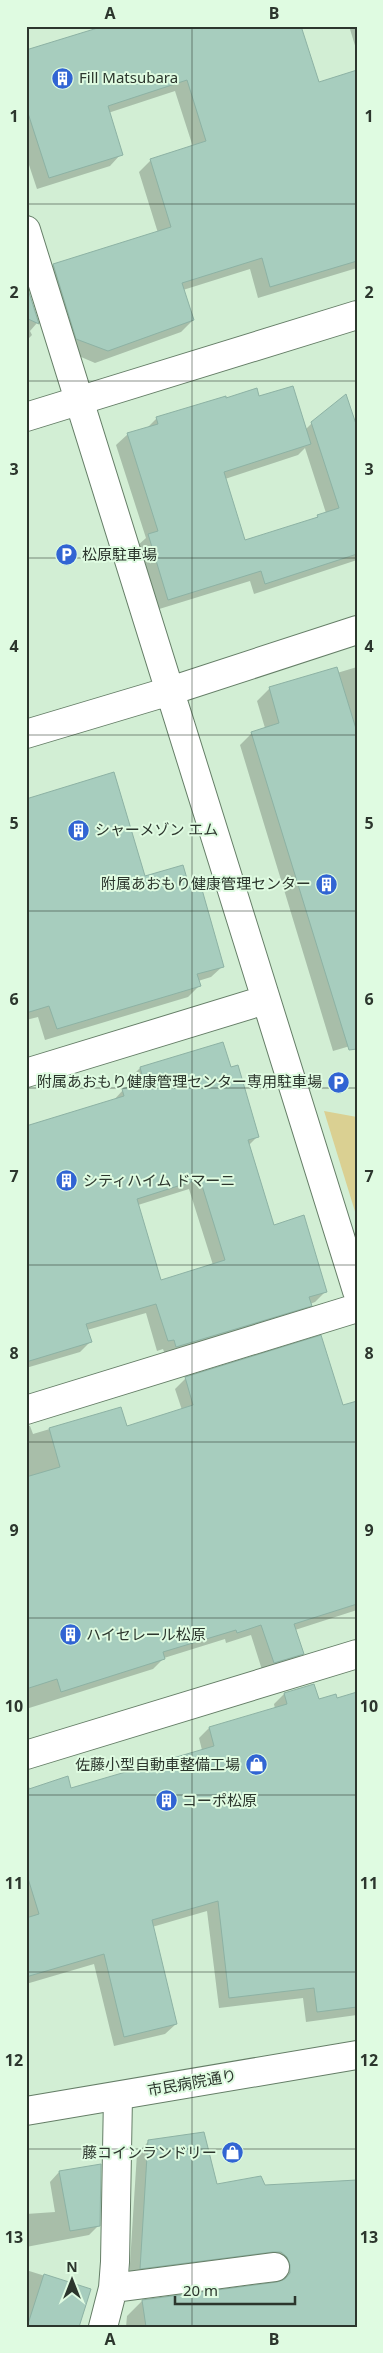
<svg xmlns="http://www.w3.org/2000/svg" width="383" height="2353" viewBox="0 0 383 2353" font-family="'Noto Sans','Noto Sans JP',sans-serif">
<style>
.green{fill:#dad092}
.shadow{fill:#0003;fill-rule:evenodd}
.building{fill:#a7cdbe;stroke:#8db2a4;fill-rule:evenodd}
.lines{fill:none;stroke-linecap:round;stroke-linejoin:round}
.street-casing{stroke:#657e67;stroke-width:30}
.secondary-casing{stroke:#657e67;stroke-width:30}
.street{stroke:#fff;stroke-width:28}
.secondary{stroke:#fff;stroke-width:28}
.grid{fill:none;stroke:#2c362d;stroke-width:1;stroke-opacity:0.55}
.labels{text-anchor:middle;stroke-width:4;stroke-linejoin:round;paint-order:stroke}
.poi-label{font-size:15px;fill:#2c362d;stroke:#dffbe1;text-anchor:start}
.street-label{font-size:15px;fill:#2c362d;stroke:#dffbe1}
.neatline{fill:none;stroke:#2c362d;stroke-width:2}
.grid-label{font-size:16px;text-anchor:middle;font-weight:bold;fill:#2c362d}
</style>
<rect width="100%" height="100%" fill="#d2eed4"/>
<path class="green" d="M324,1111L357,1117V1218Z"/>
<path class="shadow" d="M299,26L357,203V268L258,298L250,269L183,290L193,320L181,332L95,363L65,350L42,277L54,265L158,233L139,172L151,160L193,147L175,91L108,113L121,154L110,166L37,189L26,156V51Z
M349,26H357V52Z
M26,287L37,323L30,331L32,335L26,341Z
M258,398L305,430L312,423L357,425V560L254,594L250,581L156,610L137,546L146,538L116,445L128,434L147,428L157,418L225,400ZM305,448L326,513L318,516L314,520L244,542L225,479L298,455Z
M357,667V1044L333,1051L240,745L252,733L265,728L257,701L269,689L336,669L337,673Z
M26,800L145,878L189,891L223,966L211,977L198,981L199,986L188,997L45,1040L38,1017L26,1020Z
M223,1044L230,1068L258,1136L248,1146L274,1226L326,1291L315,1302L310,1304L300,1316L166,1357L163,1349L157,1351L146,1313L87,1330L90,1342L80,1352L26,1368V1127L113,1101L123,1090L132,1087L130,1078L140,1068ZM189,1189L213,1265L160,1281L138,1205Z
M186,1378L342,1407L357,1406V1610L295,1630L302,1654L292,1664L263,1673L251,1635L226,1643L225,1639L164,1658L153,1669L26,1709V1426H30L33,1434L120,1408L126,1427L182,1410L175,1389Z
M313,1685L318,1701L337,1699L357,1693V2015L306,2022L303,1998L219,2008L207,1911L152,1927L176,2024L165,2034L114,2046L94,1964L26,1984V1777L30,1790L71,1789L202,1750L199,1738L209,1728L275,1709L274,1704L284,1694Z
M148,2142L216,2186L264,2187L357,2327H126L127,2316L142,2301L279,2283L280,2276L129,2279L137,2153Z
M59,2172L99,2225L89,2235L26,2247V2214L55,2212L50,2182Z
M26,2270L90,2290L78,2327H26Z"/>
<path class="building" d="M104,26H301L319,82L357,70V261L270,287L262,258L182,283L194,320L108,351L76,339L53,264L171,227L150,159L206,141L187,80L108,106L123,155L49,178L26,107V50Z
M26,283L39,324L26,318Z
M293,386L311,444L224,472L245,540L318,517L317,515L339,508L311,422L346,394L357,427V554L265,584L261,571L168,600L148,534L158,531L127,433L158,424L156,417L226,396V398L257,388L259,396Z
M337,667L357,732V1049L349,1050L251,732L279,723L269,687Z
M114,772L145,876L183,865L190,889L201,886L224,967L197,974L201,986L57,1029L49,1006L26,1013V799Z
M223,1042L231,1067L238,1065L259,1137L248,1140L274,1225L304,1215L327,1292L309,1297L312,1306L176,1347L174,1340L168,1341L156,1304L86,1324L92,1342L26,1362V1126L124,1096L122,1089L144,1083L140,1067ZM200,1179L225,1260L161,1280L137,1199Z
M321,1335L343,1405L357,1401V1604L294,1624L304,1654L274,1663L261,1625L237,1633L236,1630L163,1652L165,1659L61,1692L57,1679L26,1689V1477L60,1467L49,1428L121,1407L127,1426L193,1405L185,1377Z
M314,1684L319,1699L336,1694L337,1698L357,1692V2007L317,2012L314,1988L229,1998L218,1901L152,1920L177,2024L124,2037L104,1954L26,1977V1918L39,1914L26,1872V1790L68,1776L71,1788L214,1746L209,1727L287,1704L284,1693Z
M204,2132L217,2184L261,2176L265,2185L357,2180V2327H146L142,2300L277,2282L285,2279L290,2273V2265L287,2257L281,2252H273L140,2269L148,2140Z
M101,2164L100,2226L70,2231L59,2171Z
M44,2274L91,2289L79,2327H27Z"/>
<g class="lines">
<defs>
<path id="street" d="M26,230L357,1291
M26,734L170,691L357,630
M26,1073L265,1000
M26,1410L357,1308
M26,1755L357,1654
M113,2288L275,2267
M103,2327L113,2288L115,2262L118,2096"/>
<path id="secondary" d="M26,417L357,315
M26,2111L357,2055"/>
</defs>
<use href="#street" class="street-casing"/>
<use href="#secondary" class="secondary-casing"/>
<use href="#street" class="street"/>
<use href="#secondary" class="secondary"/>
</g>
<path class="grid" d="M192,26V2327M26,204H357M26,381H357M26,558H357M26,735H357M26,911H357M26,1088H357M26,1265H357M26,1442H357M26,1618H357M26,1795H357M26,1972H357M26,2149H357"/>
<defs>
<symbol id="building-disc" viewBox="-11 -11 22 22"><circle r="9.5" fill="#3164d3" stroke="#dffbe1"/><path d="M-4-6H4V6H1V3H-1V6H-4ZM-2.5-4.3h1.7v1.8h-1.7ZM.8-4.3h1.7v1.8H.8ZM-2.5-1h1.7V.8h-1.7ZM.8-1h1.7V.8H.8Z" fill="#fff"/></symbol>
<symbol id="parking-disc" viewBox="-11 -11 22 22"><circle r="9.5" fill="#3164d3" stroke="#dffbe1"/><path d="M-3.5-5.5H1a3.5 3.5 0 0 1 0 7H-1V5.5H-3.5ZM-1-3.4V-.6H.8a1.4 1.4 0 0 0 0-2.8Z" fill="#fff"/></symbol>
<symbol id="shop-disc" viewBox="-11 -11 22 22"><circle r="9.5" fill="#3164d3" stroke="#dffbe1"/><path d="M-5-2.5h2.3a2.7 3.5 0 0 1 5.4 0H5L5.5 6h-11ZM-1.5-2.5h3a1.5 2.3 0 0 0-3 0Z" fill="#fff"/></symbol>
</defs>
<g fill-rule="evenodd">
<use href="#building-disc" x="50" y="66" width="25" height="25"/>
<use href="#parking-disc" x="54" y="542" width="25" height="25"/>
<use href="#building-disc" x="66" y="818" width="25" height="25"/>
<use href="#building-disc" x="314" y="872" width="25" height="25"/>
<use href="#parking-disc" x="326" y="1070" width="25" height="25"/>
<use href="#building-disc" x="54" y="1168" width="25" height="25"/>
<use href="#building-disc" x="58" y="1622" width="25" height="25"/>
<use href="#shop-disc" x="244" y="1752" width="25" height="25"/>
<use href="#building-disc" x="154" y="1788" width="25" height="25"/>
<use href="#shop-disc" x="220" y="2140" width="25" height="25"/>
</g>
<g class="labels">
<g class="poi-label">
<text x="79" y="83">Fill Matsubara</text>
<text x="82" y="560">松原駐車場</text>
<text x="95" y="835">シャーメゾン エム</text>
<text x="311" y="889" text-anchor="end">附属あおもり健康管理センター</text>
<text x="322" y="1087" text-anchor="end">附属あおもり健康管理センター専用駐車場</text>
<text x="83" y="1186">シティハイム ドマーニ</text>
<text x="86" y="1640">ハイセレール松原</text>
<text x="240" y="1770" text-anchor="end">佐藤小型自動車整備工場</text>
<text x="182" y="1806">コーポ松原</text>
<text x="217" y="2158" text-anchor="end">藤コインランドリー</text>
</g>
<g class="street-label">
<text transform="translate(192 2083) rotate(-10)" y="5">市民病院通り</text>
</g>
</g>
<rect width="383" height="2353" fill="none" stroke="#dffbe1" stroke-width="55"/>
<g transform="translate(72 2280)" stroke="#dffbe1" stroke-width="4" paint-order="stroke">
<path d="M0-4L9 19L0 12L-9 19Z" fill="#2c362d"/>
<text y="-8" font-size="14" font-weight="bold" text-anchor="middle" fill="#2c362d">N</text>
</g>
<path d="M175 2296v8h120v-8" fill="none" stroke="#2c362d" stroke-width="2.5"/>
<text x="183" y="2296" font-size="15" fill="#2c362d" stroke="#dffbe1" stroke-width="4" paint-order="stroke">20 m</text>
<rect x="28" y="28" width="328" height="2298" class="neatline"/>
<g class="grid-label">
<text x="110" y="19">A</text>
<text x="274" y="19">B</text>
<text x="14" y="122">1</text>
<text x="369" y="122">1</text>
<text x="14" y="298">2</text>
<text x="369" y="298">2</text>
<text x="14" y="475">3</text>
<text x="369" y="475">3</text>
<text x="14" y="652">4</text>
<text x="369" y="652">4</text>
<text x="14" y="829">5</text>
<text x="369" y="829">5</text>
<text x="14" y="1005">6</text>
<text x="369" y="1005">6</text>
<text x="14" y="1182">7</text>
<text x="369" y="1182">7</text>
<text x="14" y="1359">8</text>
<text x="369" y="1359">8</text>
<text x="14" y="1536">9</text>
<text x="369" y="1536">9</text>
<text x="14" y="1712">10</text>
<text x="369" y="1712">10</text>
<text x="14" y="1889">11</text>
<text x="369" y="1889">11</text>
<text x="14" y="2066">12</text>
<text x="369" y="2066">12</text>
<text x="14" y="2243">13</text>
<text x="369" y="2243">13</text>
<text x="110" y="2345">A</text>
<text x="274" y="2345">B</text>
</g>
</svg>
